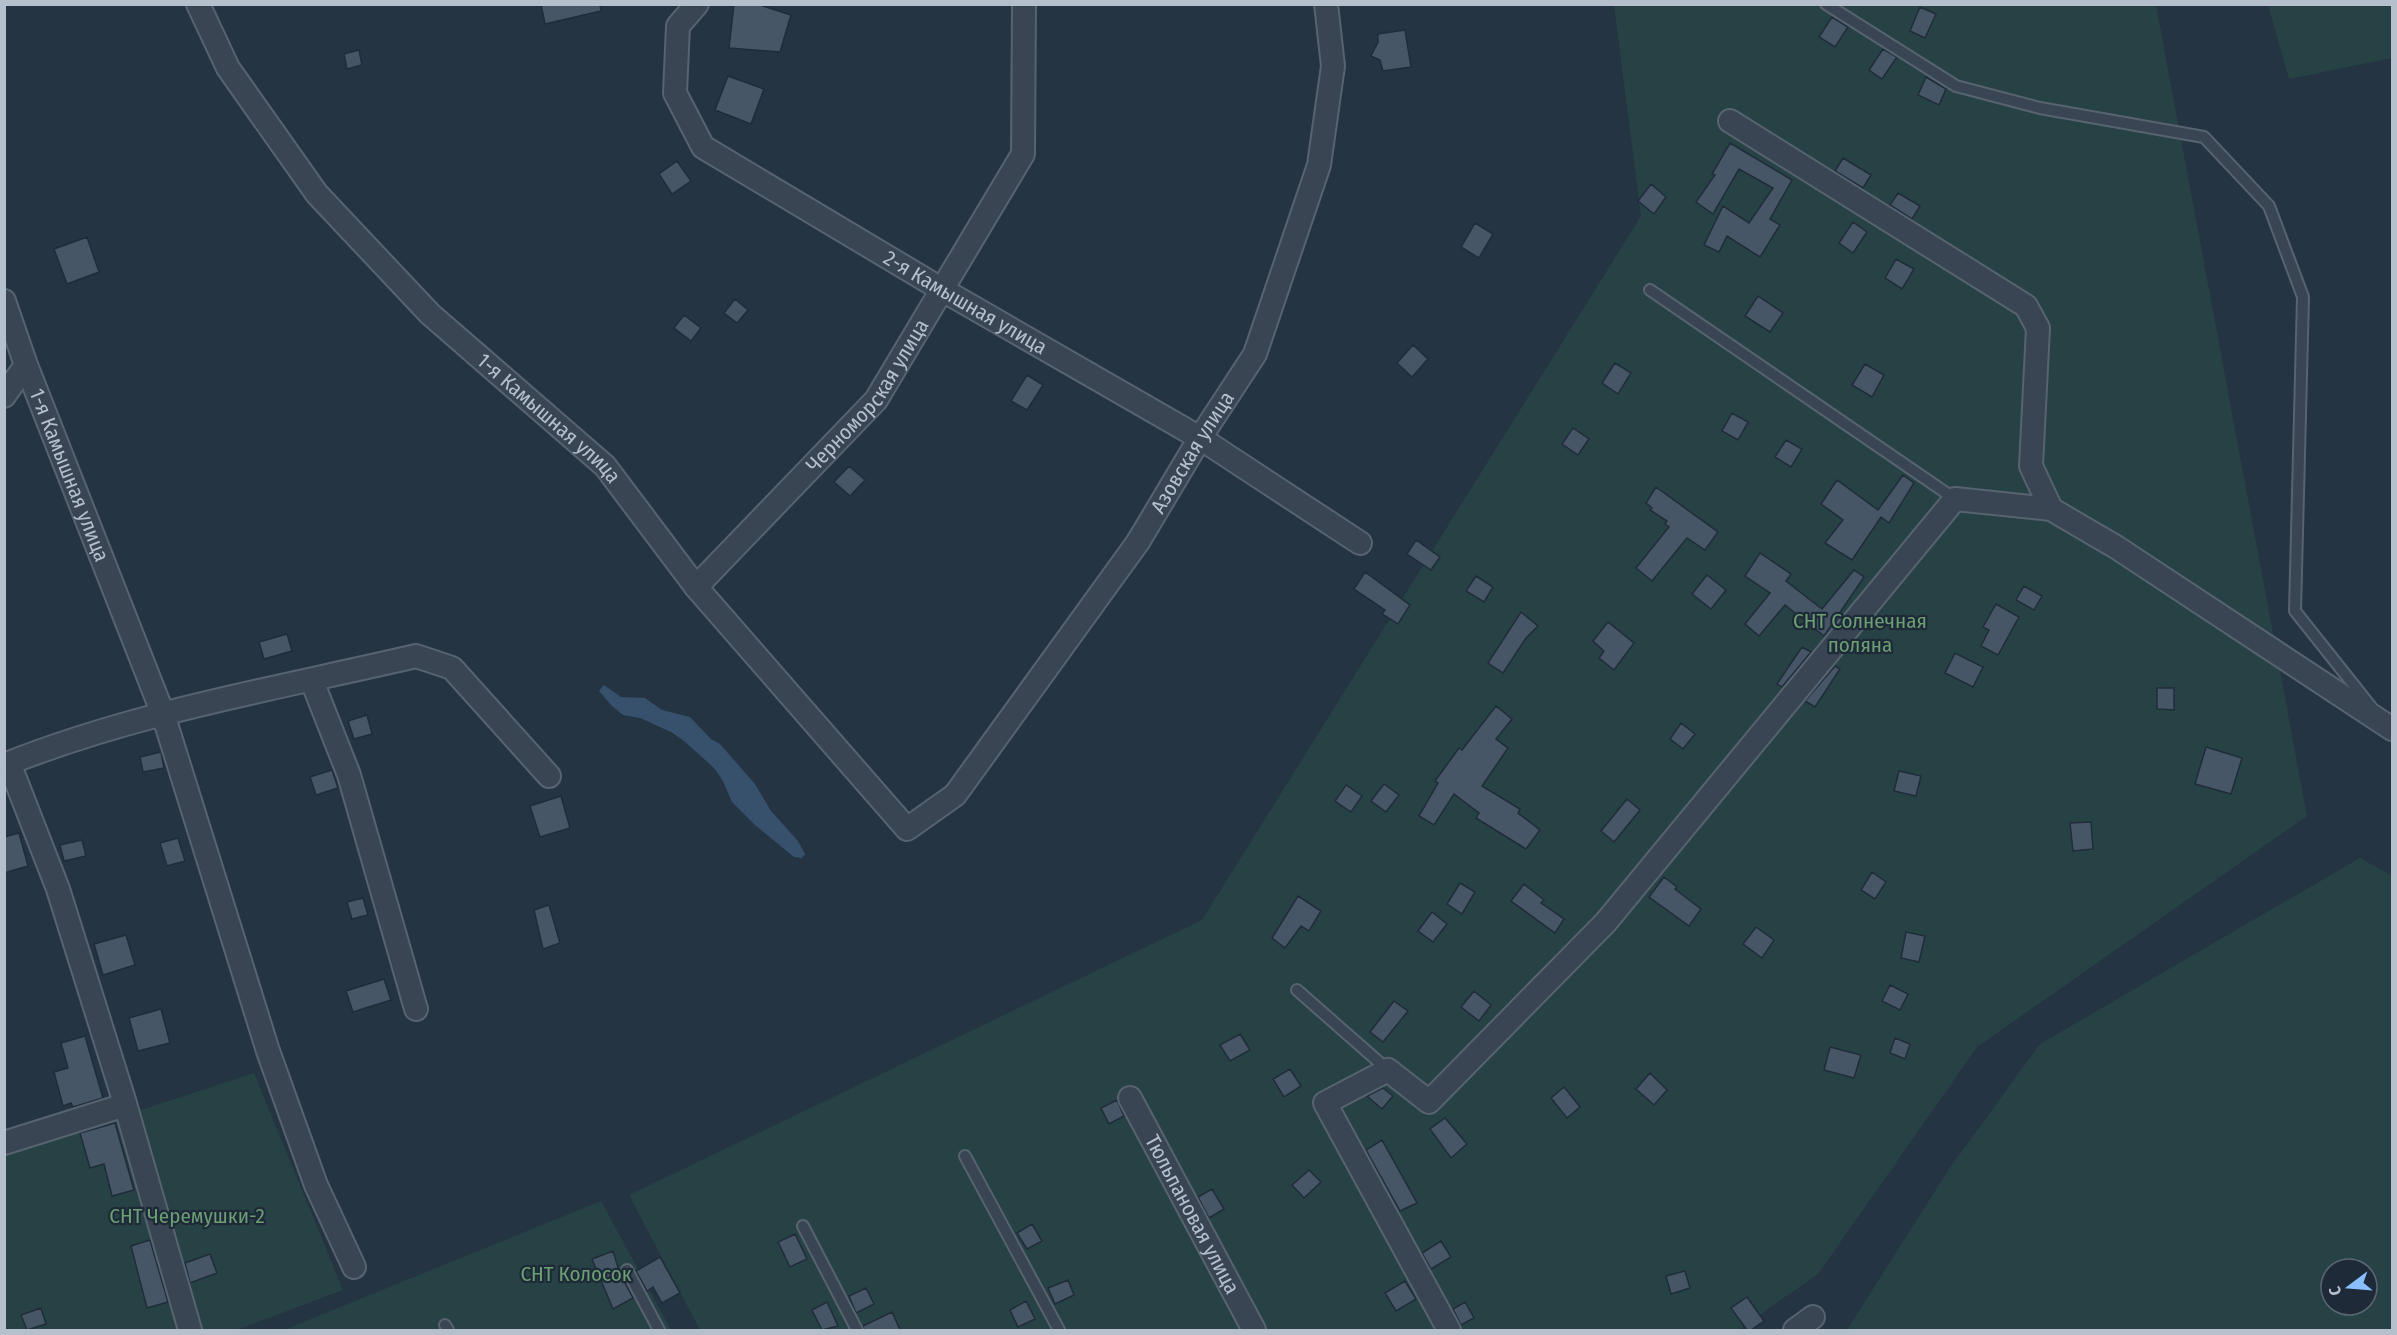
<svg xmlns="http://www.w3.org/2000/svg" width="2397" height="1335" viewBox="0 0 2397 1335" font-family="'Fira Sans Condensed',sans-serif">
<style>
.green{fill:#274244;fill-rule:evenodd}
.water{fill:#37506b}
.building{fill:#465667;stroke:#202c3a;stroke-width:1.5}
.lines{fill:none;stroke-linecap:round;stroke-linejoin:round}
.service-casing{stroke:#576370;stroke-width:14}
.minor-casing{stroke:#576370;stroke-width:26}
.service{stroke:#394552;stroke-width:10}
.minor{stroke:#394552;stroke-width:22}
.labels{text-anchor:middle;stroke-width:4.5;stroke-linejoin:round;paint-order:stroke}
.street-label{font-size:21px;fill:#b6c0cc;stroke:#1e2a38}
.park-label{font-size:21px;fill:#6c9f74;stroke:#1e2a38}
</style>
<rect width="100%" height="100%" fill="#243443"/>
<path class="green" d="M1614,5H2156L2307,816L1977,1047L1818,1274L1738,1330H700L629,1195L1202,920L1641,216Z
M2268,5H2392V58L2289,79Z
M2360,858L2392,876V1330H1847L1949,1169L2040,1044ZM2331,1269H2367V1305H2331Z
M254,1073L343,1290L237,1330H5L4,1155Z
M601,1201L671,1330H284Z"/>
<path class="water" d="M604,685L621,697L645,698L662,710L690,717L711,739L720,744L755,784L771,811L798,841L805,854L802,858L794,857L755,825L732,802L723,781L714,768L684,741L671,732L640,718L623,715L611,705L599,691Z"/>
<path class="building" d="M541,4H600L601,11L545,24Z
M734,4H757L791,15L780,52L729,48Z
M1920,7L1936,14L1925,38L1910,31Z
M1832,17L1848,27L1835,47L1819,37Z
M1405,30L1411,67L1383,71L1380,60L1371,56L1378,42V34Z
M1883,49L1897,57L1882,79L1869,70Z
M359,50L362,65L347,69L344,54Z
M728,76L764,89L751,124L715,110Z
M1926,77L1946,89L1939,105L1918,95Z
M1730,143L1792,180L1770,219L1780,225L1760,257L1727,236L1719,252L1704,245L1723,206L1749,223L1773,188L1739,169L1713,214L1696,202L1715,175L1712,174Z
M1843,158L1871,175L1863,188L1835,171Z
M677,161L691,181L672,194L659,174Z
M1651,184L1666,197L1654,214L1638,201Z
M1898,193L1920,206L1912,219L1890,205Z
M1853,222L1867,232L1853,253L1839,243Z
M1475,223L1493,234L1479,258L1461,247Z
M87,237L99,272L67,284L54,249Z
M1896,259L1914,269L1902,289L1885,278Z
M1758,296L1783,313L1770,332L1745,316Z
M735,299L748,310L737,323L724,313Z
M684,315L701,328L691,341L674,328Z
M1413,345L1428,359L1412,377L1397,363Z
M1615,363L1631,373L1618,394L1602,383Z
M1865,364L1884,375L1872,397L1852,385Z
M1027,375L1043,385L1027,410L1011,401Z
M1732,413L1748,422L1738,440L1722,431Z
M1573,428L1589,439L1578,455L1562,444Z
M1786,440L1802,449L1791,467L1775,457Z
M849,466L865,480L850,496L834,482Z
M1903,475L1914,483L1889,523L1881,517L1852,560L1825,543L1843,520L1821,504L1837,480L1878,510Z
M1656,487L1718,532L1705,550L1687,538L1652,581L1636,568L1669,527L1665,524L1667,521L1650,510L1652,508L1646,503Z
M1416,540L1440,557L1431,570L1407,554Z
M1760,553L1791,574L1786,581L1822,609L1854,570L1864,577L1824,636L1785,605L1759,636L1745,624L1770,593L1745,576Z
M1365,572L1410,605L1398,624L1382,614L1385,610L1354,589Z
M1707,575L1726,590L1711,609L1692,594Z
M1476,576L1493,587L1484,602L1466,591Z
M2024,586L2042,596L2034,610L2016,600Z
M1996,604L2019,617L1998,655L1981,646L1989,630L1983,627Z
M1521,612L1538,626L1526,638L1503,673L1488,663Z
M1608,622L1634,643L1614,670L1599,658L1604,651L1593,641Z
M287,634L292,651L264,659L259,642Z
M1802,647L1811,652L1782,687L1777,684Z
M1955,653L1983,667L1973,687L1945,673Z
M1835,666L1840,669L1815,707L1805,701Z
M2157,688H2174V710L2157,709Z
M1496,706L1512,719L1496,739L1508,748L1482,786L1520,809L1518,813L1540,830L1526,849L1476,818L1479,813L1454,794L1434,825L1419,816L1438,783L1435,781L1459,748L1462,750Z
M367,715L372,734L354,739L348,721Z
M1681,723L1695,734L1683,749L1670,739Z
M2206,747L2242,758L2231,794L2195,784Z
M161,752L164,768L143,772L140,757Z
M332,770L338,788L316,795L310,777Z
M1899,771L1921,776L1916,796L1894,791Z
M1384,784L1399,795L1386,812L1371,801Z
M1346,785L1362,796L1351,812L1335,801Z
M561,796L570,828L540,837L530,806Z
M1627,799L1640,810L1614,842L1601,831Z
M2091,822L2093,849L2073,851L2070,823Z
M19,833L28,866L4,873V837Z
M178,838L185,861L167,866L160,843Z
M82,840L86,856L64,861L60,845Z
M1872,872L1886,882L1875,899L1861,890Z
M1664,877L1677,887L1675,889L1701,909L1689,926L1649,897Z
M1460,883L1475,892L1462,914L1447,904Z
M1524,884L1544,900L1541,903L1564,919L1555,933L1511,901Z
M1298,896L1321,911L1309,931L1301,926L1285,948L1272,938Z
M363,898L368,915L352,919L347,902Z
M549,905L560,943L543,949L534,910Z
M1432,912L1447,924L1433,942L1418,931Z
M1756,927L1774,940L1762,958L1743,944Z
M1906,932L1925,936L1919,962L1901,958Z
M126,935L135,965L103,975L94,944Z
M384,979L391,1000L353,1012L346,991Z
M1890,985L1908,994L1900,1010L1882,1001Z
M1474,991L1491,1005L1479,1021L1461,1007Z
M1394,1001L1408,1011L1383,1042L1370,1032Z
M161,1009L170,1043L138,1051L129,1018Z
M1240,1034L1250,1050L1230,1061L1220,1045Z
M85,1036L103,1098L73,1107L71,1103L63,1106L54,1072L68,1068L61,1043Z
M1895,1038L1910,1044L1905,1059L1890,1053Z
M1830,1047L1861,1055L1854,1078L1824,1070Z
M1290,1069L1301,1086L1284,1097L1273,1079Z
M1650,1073L1667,1090L1654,1105L1636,1089Z
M1564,1087L1580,1107L1567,1118L1551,1098Z
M1383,1088L1393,1096L1382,1109L1367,1096Z
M1117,1100L1124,1116L1109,1124L1101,1108Z
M1445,1118L1467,1144L1451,1158L1430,1129Z
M115,1123L134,1190L112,1196L104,1164L90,1168L80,1133Z
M1382,1140L1417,1203L1400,1211L1366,1150Z
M1309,1170L1321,1182L1304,1198L1292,1185Z
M1212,1189L1224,1209L1209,1218L1198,1197Z
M1032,1224L1042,1241L1027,1249L1017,1233Z
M795,1234L807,1259L790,1267L778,1242Z
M150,1240L168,1302L147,1308L131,1246Z
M1441,1241L1451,1257L1431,1269L1422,1253Z
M613,1251L620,1274L633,1298L613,1309L592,1259Z
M210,1254L217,1273L190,1283L185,1263Z
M660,1257L680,1293L662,1303L653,1287L647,1291L636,1271Z
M1685,1271L1690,1288L1671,1294L1666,1276Z
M1068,1280L1074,1295L1055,1304L1048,1288Z
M1405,1281L1416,1299L1396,1311L1385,1293Z
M866,1288L874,1304L856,1313L849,1296Z
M1747,1297L1764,1321L1751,1330H1747L1731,1308Z
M1026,1301L1035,1319L1018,1327L1010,1310Z
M827,1302L838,1326L822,1330L812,1310Z
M1465,1302L1474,1318L1461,1325L1453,1309Z
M41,1308L46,1324L27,1330L21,1315Z
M892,1312L900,1330H864L863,1326Z"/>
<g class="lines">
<defs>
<path id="service" d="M1826,4L1956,86L2040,108L2204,137L2269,206L2303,297L2295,611L2372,708
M1650,290L1955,499
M1297,990L1388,1070
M965,1156L1059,1330
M803,1226L857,1330
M627,1270L659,1330
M445,1325L448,1330"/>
<g id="minor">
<path id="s1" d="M198,4L228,68L317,194L430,314L605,466L696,587L907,829L955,795L1138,542L1200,438L1255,354L1319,165L1333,66L1326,4"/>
<path id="s2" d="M697,4L678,26L675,93L703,147L941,289L1200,438L1360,543"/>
<path d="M1730,121L2026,306L2038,328L2031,466L2051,509L2116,547L2392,729"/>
<path id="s3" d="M4,301L26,365L163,714L268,1051L316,1185L354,1267"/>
<path d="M4,396L26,365"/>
<path id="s4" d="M696,587L876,400L1023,154L1024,4"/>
<path d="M312,681L349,775L416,1009"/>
<path d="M9,763L58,889L124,1100L190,1330"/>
<path d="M4,765C136,712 279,688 416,656L452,668L549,776"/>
<path id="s5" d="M1130,1098L1254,1330"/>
<path d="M4,1143L125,1105"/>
<path d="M1449,1330L1325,1103L1388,1070L1429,1102L1606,922L1955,499L2051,509"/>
<path d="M1795,1330L1813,1317"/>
</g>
</defs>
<use href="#service" class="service-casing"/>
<use href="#minor" class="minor-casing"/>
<use href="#service" class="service"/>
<use href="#minor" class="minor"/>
</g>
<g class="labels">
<g class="street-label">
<text dy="7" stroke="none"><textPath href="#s2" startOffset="462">2-я Камышная улица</textPath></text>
<text dy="7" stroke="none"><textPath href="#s4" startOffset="258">Черноморская улица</textPath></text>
<text dy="7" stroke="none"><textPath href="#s1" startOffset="548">1-я Камышная улица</textPath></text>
<text dy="7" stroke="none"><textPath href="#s1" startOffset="1570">Азовская улица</textPath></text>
<text dy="7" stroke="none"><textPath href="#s3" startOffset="186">1-я Камышная улица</textPath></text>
<text dy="7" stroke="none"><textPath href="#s5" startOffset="132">Тюльпановая улица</textPath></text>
</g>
<g class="park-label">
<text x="1860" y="628">СНТ Солнечная<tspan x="1860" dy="24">поляна</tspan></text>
<text x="187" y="1223">СНТ Черемушки-2</text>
<text x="576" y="1281">СНТ Колосок</text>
</g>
</g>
<rect width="2397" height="1335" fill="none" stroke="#b6c0cc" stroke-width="12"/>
<g transform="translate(2349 1287) rotate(254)"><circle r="28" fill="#1e2a38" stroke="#5b6673" stroke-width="1.5"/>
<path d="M0-4.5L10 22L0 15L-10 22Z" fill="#89bffe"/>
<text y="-9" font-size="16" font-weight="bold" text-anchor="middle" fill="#b6c0cc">С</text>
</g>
</svg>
